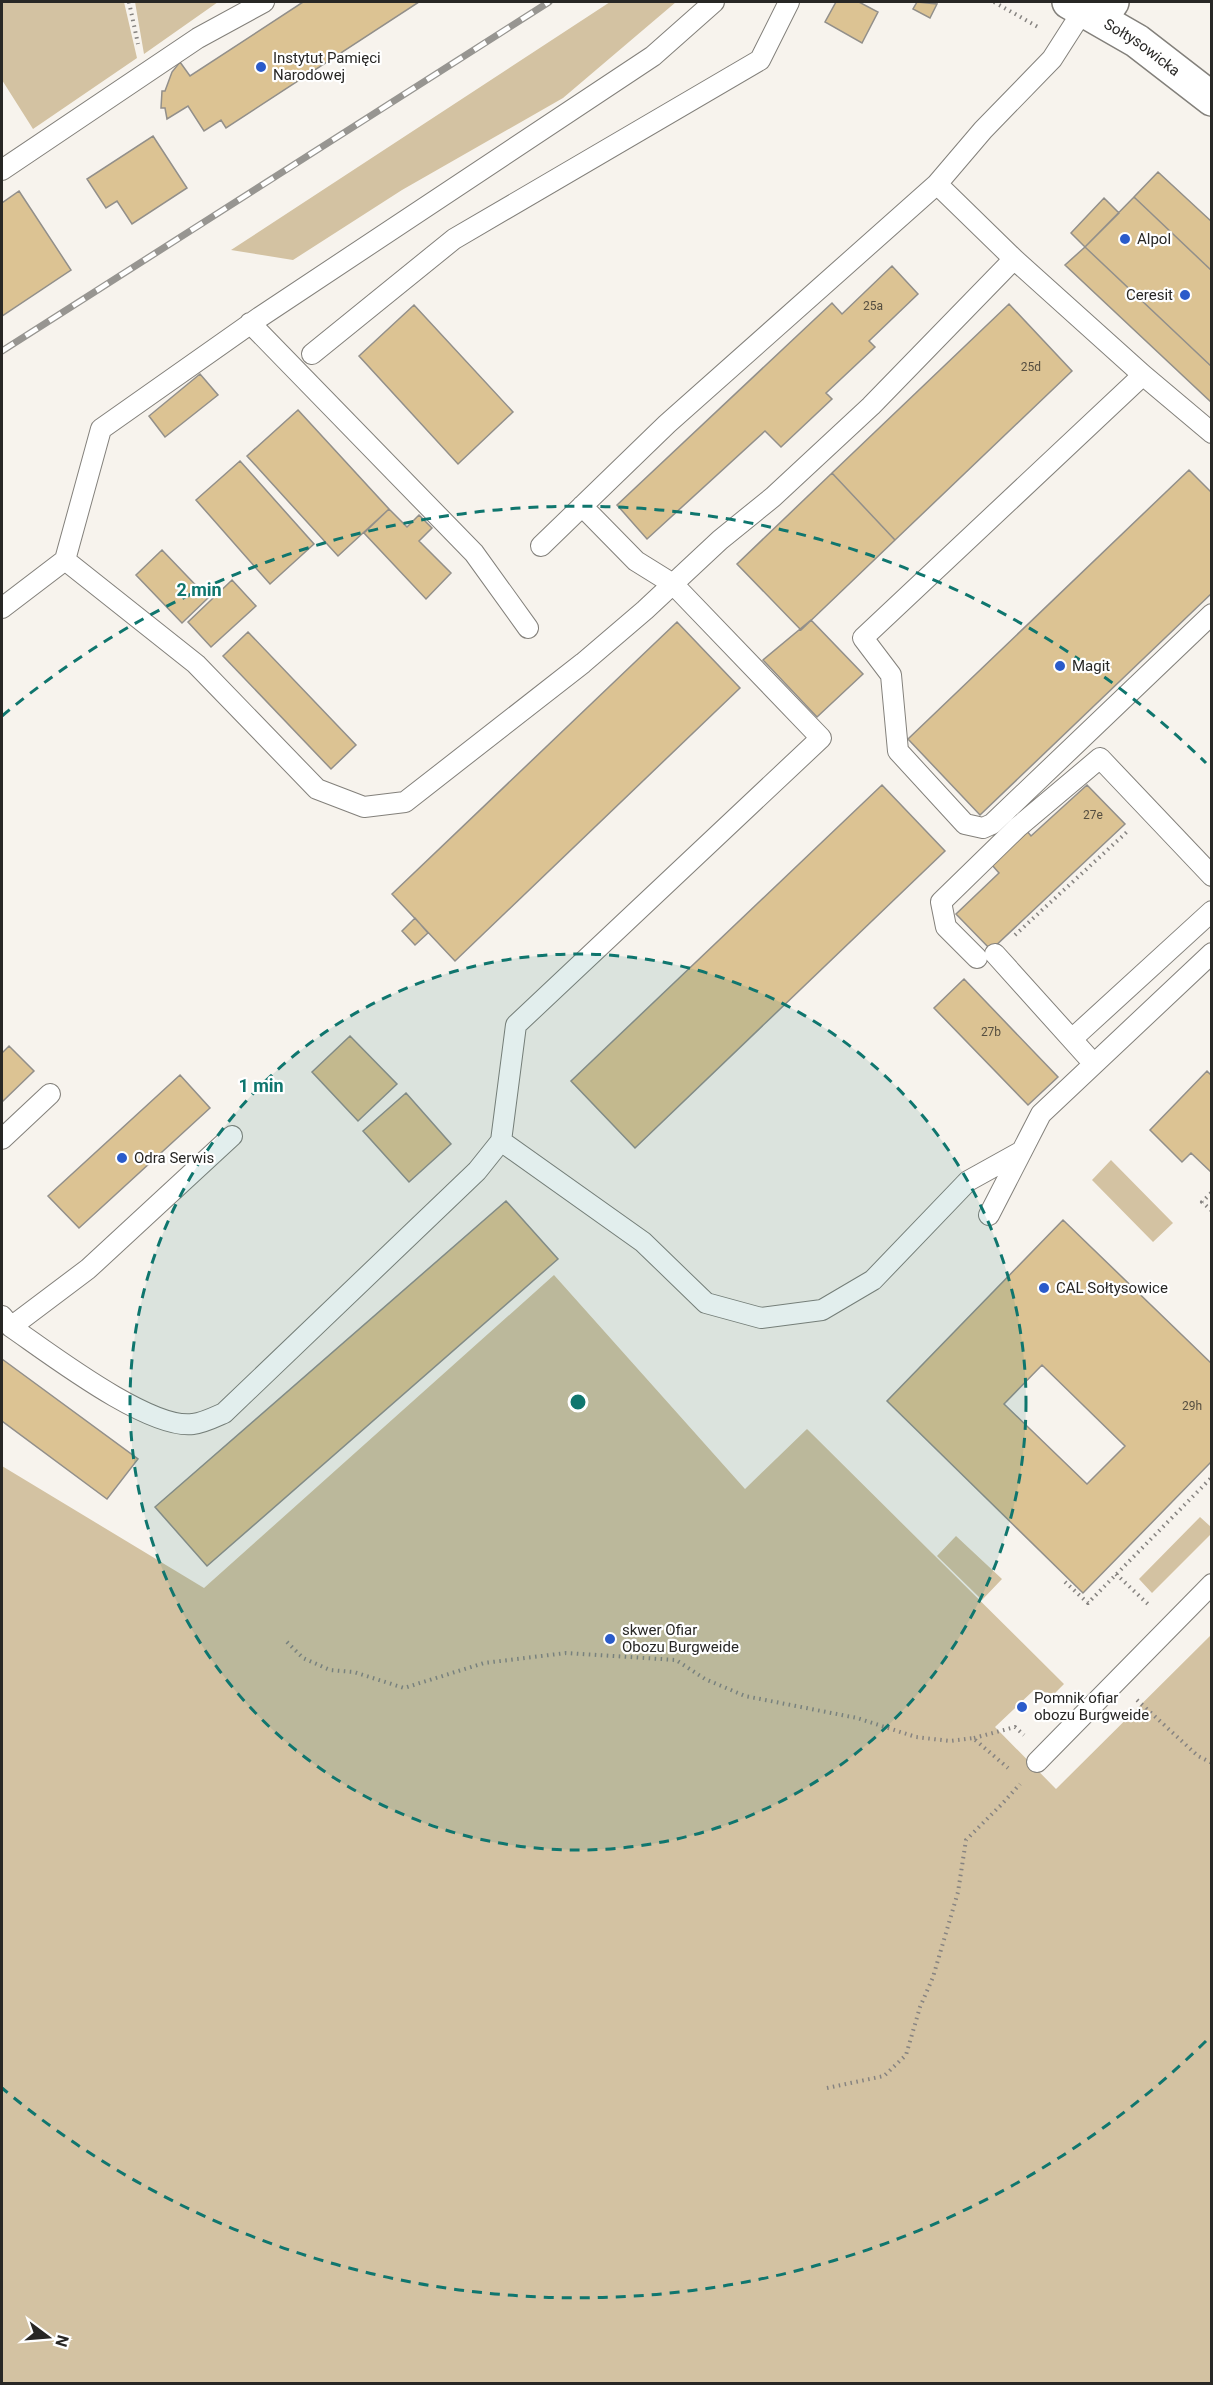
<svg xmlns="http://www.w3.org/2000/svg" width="1213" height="2385" viewBox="0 0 1213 2385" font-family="Roboto,sans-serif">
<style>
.green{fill:#d3c2a2}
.building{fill:#dcc393;stroke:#928f8a;stroke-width:1.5;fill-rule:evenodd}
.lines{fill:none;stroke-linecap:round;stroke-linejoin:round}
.lane-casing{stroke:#83807b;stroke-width:22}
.street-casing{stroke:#83807b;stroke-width:36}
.secondary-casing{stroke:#83807b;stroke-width:36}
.path{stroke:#868380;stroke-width:4;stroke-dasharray:1.5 4.5;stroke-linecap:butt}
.lane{stroke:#fff;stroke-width:20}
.street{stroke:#fff;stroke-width:33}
.secondary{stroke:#fff;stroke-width:33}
.rail-casing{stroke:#979591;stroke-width:7}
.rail{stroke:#fff;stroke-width:4.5;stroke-dasharray:14;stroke-linecap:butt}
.ring{fill:none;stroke:#0f766e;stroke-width:3;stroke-dasharray:10 8}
.poi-dot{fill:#2a5bca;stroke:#fff;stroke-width:2}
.labels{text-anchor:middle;stroke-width:4.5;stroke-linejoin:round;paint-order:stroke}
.number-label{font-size:12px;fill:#554e40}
.street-label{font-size:15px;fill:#282725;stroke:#fff}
.poi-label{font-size:15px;fill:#282725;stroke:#fff;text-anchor:start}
.centre{fill:#0f766e;stroke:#fff;stroke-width:3}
.ring-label{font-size:18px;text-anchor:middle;font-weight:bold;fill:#0f766e;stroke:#fff;stroke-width:4.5;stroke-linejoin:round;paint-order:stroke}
</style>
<rect width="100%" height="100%" fill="#f7f3ed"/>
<path class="green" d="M2,2H124L137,58L33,129L2,80Z
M135,2H218L144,54Z
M610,2H676L563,98L402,190L293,260L231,250Z
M1111,1160L1173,1223L1153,1242L1092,1180Z
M554,1275L745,1489L807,1429L1064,1684L1054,1694L1034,1690L995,1727L1056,1789L1211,1635V2383H2V1466L204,1588Z
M1200,1517L1211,1527V1534L1152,1593L1139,1579Z
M956,1536L1002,1579L982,1600L937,1556Z"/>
<path class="building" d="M303,2H419L226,128L221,120L204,131L188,106L167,119L165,108H161L162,91H165L172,72L180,62L190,76Z
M836,2H859L878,12L862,43L825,22Z
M917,2L937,4L930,18L913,9Z
M153,136L187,188L132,224L117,201L106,208L87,179Z
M1158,172L1212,222V271L1134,197Z
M19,191L71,270L2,316V203Z
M1134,197L1212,271V367L1085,247Z
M1104,198L1119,213L1085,247L1071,233Z
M1085,247L1212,367V403L1065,265Z
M892,266L918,294L869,341L875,347L826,393L832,399L781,447L765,431L647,539L617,505L832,303L842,314Z
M1009,304L1072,371L895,540L832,473Z
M414,305L513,412L458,464L359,356Z
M200,374L218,395L165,437L149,416Z
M298,410L389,509L338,556L247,456Z
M240,461L314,544L270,584L196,500Z
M1189,470L1212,493V593L980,815L908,739Z
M832,473L895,540L801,630L737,564Z
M389,509L407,527L419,515L432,528L419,541L451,573L426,599L364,533Z
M162,550L208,598L182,623L136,575Z
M232,580L256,606L211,647L188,622Z
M811,620L863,674L817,717L763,660Z
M677,622L740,688L455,961L392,894Z
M248,632L356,745L331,769L223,656Z
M882,785L945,851L635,1148L571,1081Z
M1087,785L1125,824L991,950L956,914L999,873L992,865L1027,831L1031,836Z
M415,918L428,933L415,945L402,931Z
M964,979L1058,1077L1028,1105L934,1008Z
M350,1036L397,1084L358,1121L312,1072Z
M9,1046L34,1071L2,1102V1053Z
M1207,1071L1212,1076V1173L1191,1153L1182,1162L1150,1130Z
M180,1075L210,1108L79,1228L48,1196Z
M406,1093L451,1144L409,1182L363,1131Z
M506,1201L558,1259L207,1566L155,1507Z
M1063,1220L1212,1364V1461L1083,1593L887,1401ZM1042,1365L1125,1446L1087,1484L1004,1404Z
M2,1359L138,1459L107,1499L2,1421Z"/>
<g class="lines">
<defs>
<path id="lane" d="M714,2L653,56L260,317L101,429L65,560L196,664L317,789L364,807L405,802L583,663L645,610L720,540L773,497L871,406L1014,259L937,184
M2,170L198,38L264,2
M1014,259L1143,375L863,638L891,675L898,751L965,824L983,828L992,824L1212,614
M250,323L474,553L528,628
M312,354L454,239L760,60L789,2
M1143,375L1212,433
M541,546L667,424L937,184L983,130L1052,59L1084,9
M2,608L65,560
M995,954L1094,1064
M977,958L946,927L941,902L1018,827L1100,758L1212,876
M1072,1039L1212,911
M2,1139L50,1094
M501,1141L516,1025L821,738L673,584L636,561L582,506
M989,1215L1041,1114L1212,953
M2,1316L11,1327C49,1353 149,1430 193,1424C203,1423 215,1417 224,1413L477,1171L501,1141L643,1242L706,1303L761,1318L822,1310L873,1280L968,1181L1022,1151
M11,1327L88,1269L232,1136
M1037,1762L1212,1584"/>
<path id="street" d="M1101,18L1112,2"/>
<g id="secondary">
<path id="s1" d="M1069,2L1137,41L1212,99"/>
</g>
</defs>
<use href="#lane" class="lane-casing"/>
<use href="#street" class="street-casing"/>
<use href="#secondary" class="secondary-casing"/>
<path class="path" d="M129,2L138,44
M994,2L1038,27
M1015,935L1129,830
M1211,1193L1202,1202L1212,1211
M1116,1574L1150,1606
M1065,1582L1088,1603L1212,1477
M287,1642L303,1658L330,1670L354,1672L404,1688L484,1663L566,1653L676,1660L705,1679L745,1696L857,1718L916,1737L950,1741L973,1738L1008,1768
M1137,1700L1198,1756L1212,1763
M974,1738L1015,1727L1024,1735
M827,2088L884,2076L906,2055L920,2007L933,1977L958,1892L966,1840L1002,1804L1020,1784"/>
<use href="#lane" class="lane"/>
<use href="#street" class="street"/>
<use href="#secondary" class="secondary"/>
<defs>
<path id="rail" d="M2,351L549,2"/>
</defs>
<use href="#rail" class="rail-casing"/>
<use href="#rail" class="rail"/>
</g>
<circle cx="578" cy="1402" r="448" fill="#0f766e" fill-opacity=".12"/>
<g class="ring">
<circle cx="578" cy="1402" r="448"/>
<path d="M1206 2041A896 896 0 0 1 2 2088M2 716A896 896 0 0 1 1206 763"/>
</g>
<g class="poi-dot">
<circle cx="261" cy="67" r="6"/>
<circle cx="1125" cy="239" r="6"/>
<circle cx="1185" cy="295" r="6"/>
<circle cx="1060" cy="666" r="6"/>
<circle cx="122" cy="1158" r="6"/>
<circle cx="1044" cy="1288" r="6"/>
<circle cx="610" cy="1639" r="6"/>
<circle cx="1022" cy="1707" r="6"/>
</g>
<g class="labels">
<g class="number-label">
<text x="873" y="310">25a</text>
<text x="1031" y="371">25d</text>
<text x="1093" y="819">27e</text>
<text x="991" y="1036">27b</text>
<text x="1192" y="1410">29h</text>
</g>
<g class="street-label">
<text dy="5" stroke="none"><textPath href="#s1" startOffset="86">Sołtysowicka</textPath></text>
</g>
<g class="poi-label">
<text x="273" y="63">Instytut Pamięci<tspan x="273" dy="17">Narodowej</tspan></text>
<text x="1137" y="244">Alpol</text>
<text x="1173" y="300" text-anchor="end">Ceresit</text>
<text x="1072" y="671">Magit</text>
<text x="134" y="1163">Odra Serwis</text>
<text x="1056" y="1293">CAL Sołtysowice</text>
<text x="622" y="1635">skwer Ofiar<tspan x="622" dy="17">Obozu Burgweide</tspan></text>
<text x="1034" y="1703">Pomnik ofiar<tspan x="1034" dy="17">obozu Burgweide</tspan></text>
</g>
</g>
<circle cx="578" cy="1402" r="9" class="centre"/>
<g class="ring-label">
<text x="199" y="596">2 min</text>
<text x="261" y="1092">1 min</text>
</g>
<rect width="1213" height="2385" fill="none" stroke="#282725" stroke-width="6"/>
<g transform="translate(48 2337) rotate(106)" stroke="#ffffff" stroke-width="4.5" paint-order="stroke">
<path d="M0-4.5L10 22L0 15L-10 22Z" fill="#282725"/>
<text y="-9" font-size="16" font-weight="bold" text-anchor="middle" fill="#282725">N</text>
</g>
</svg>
